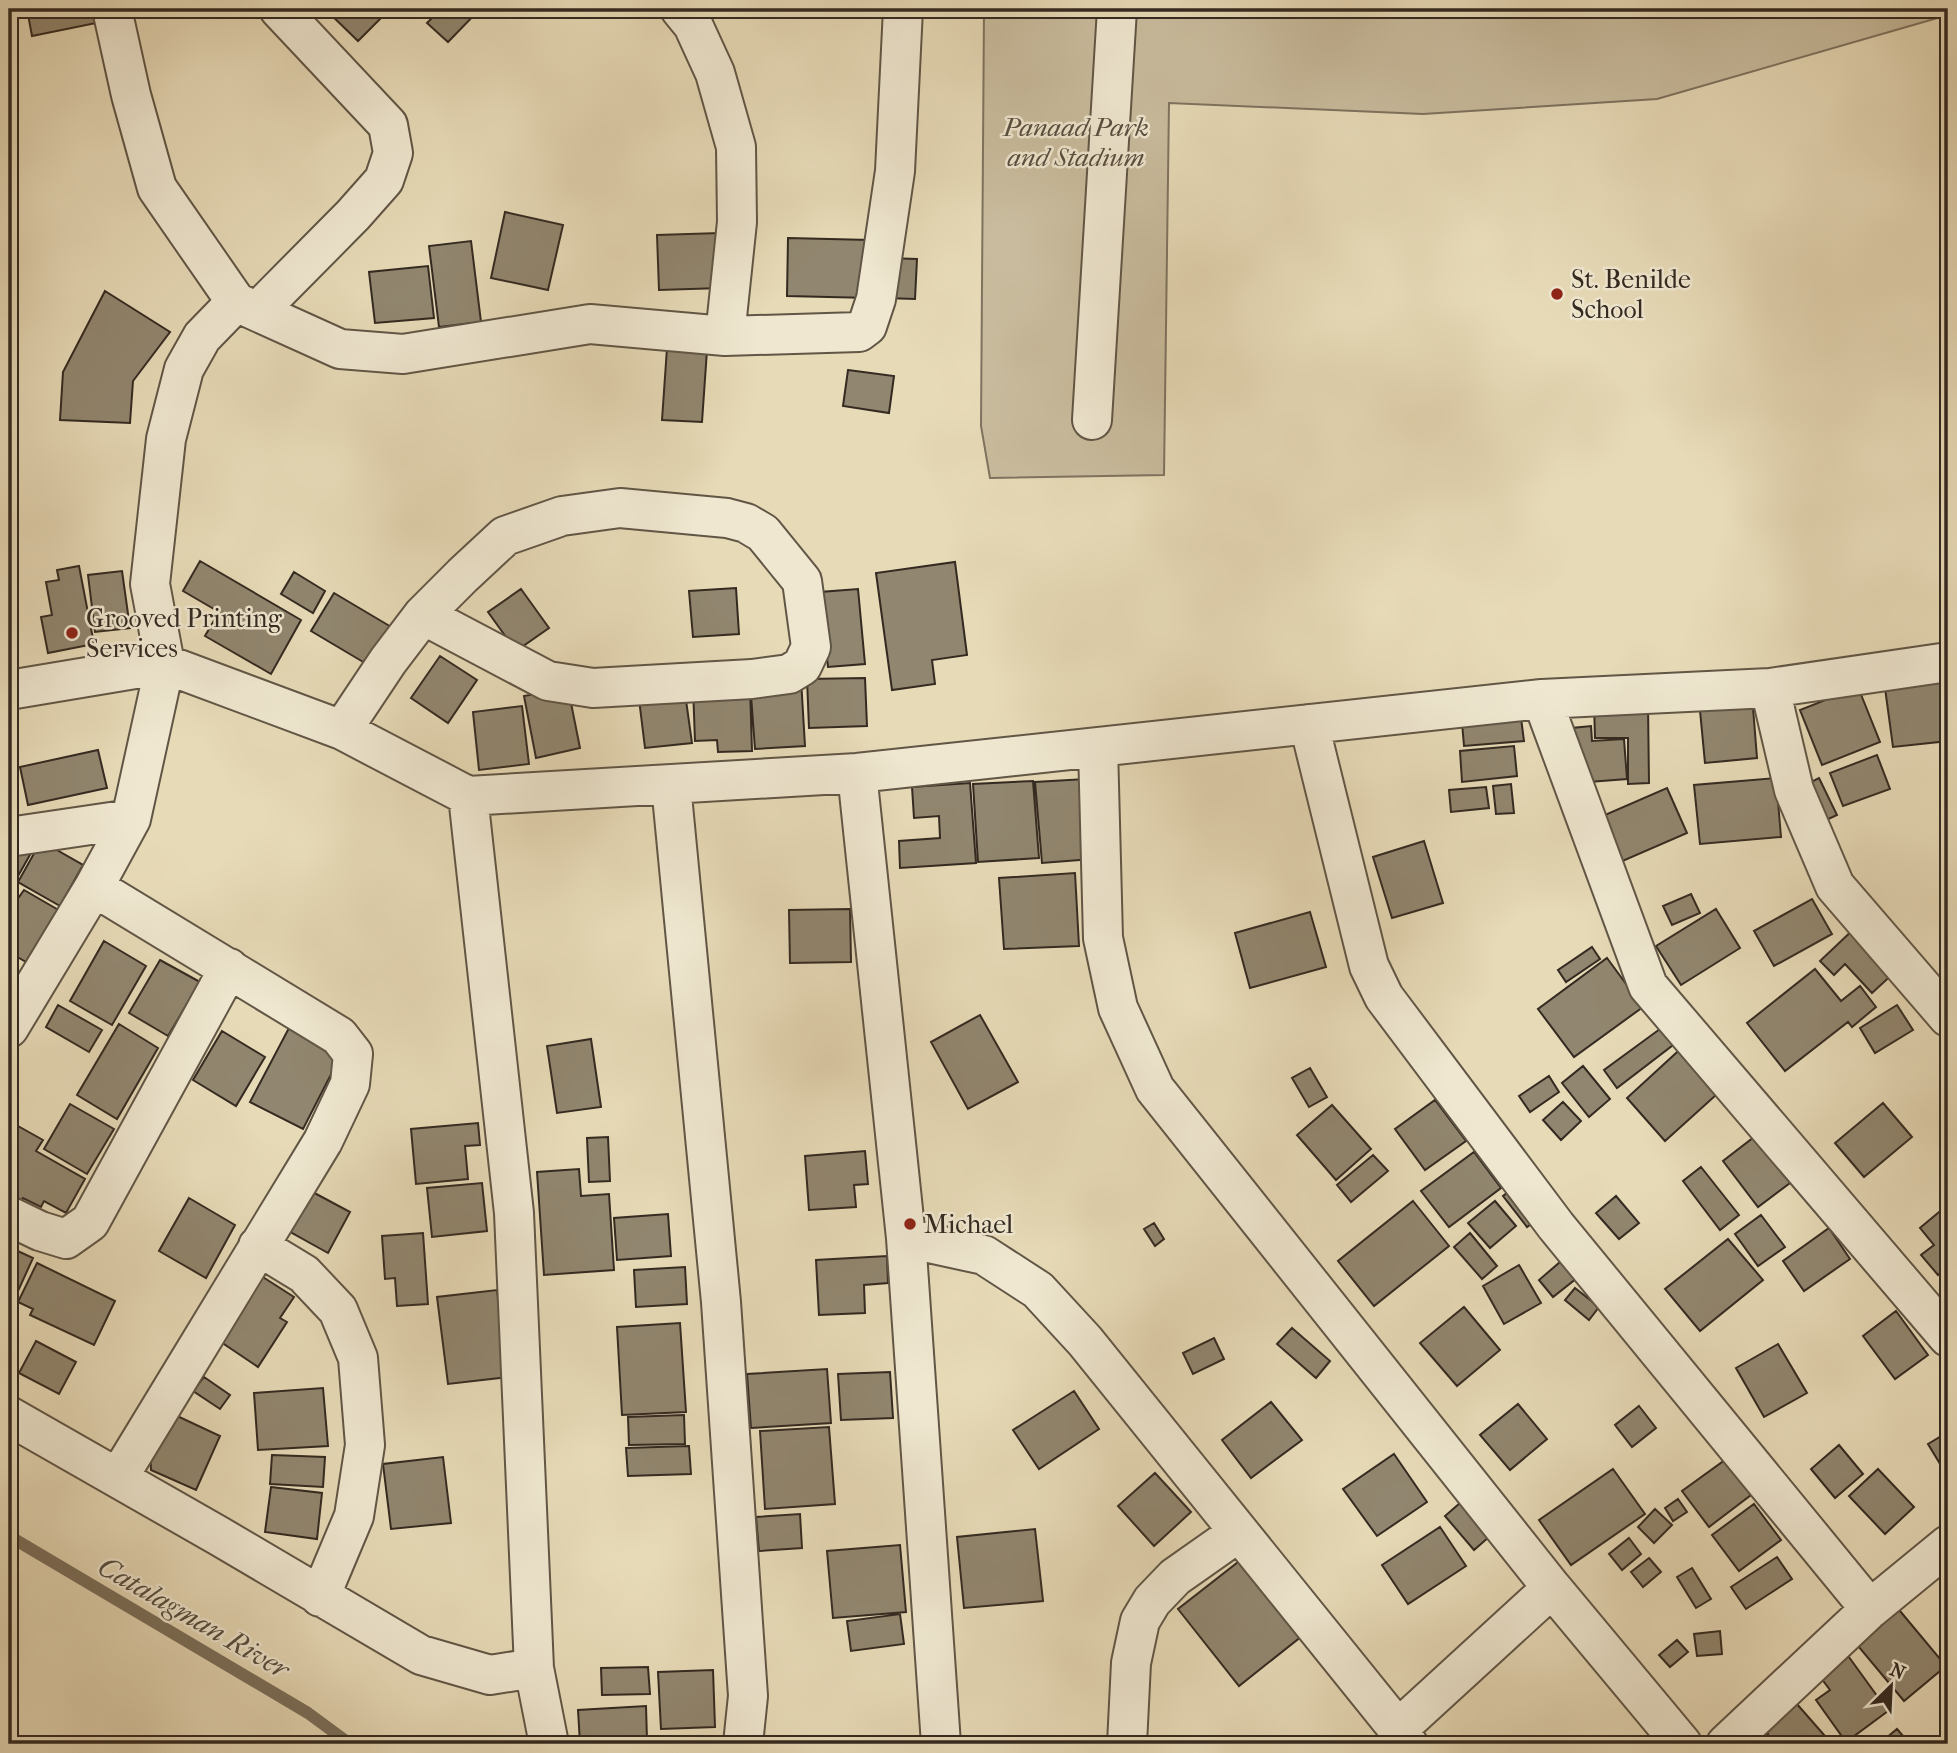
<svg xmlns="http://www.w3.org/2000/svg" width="1957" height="1753" viewBox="0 0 1957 1753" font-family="'IM FELL French Canon',serif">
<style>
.green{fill:#c9bc9e;stroke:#7e7360;stroke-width:2}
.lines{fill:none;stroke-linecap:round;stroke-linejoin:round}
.stream{stroke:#7b705c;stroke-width:12}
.building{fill:#91866f;stroke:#342a21;stroke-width:2}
.street-casing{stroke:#615646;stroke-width:42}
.street{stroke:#efe7d0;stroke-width:38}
.poi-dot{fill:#8f2418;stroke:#efe7d0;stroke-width:2.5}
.labels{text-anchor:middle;stroke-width:5;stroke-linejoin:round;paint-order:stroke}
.park-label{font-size:26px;font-style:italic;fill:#594e40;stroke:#efe7d0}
.poi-label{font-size:26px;fill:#342a21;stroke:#efe7d0;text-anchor:start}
.water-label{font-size:28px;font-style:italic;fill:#574d3f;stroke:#efe7d0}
</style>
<rect width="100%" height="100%" fill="#e7dab7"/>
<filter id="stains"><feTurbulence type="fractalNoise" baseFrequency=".00286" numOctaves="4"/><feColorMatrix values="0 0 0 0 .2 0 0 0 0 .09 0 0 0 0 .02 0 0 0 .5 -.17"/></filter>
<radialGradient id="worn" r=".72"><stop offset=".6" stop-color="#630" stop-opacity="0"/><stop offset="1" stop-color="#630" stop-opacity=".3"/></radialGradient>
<path class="green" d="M984,9H1948V15L1657,99L1423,114L1169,103L1164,475L990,478L981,426Z"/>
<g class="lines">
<path class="stream" d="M9,1536L308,1713L350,1744"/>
</g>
<path class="building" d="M27,9H98L101,22L32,36Z
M325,9H390L358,41Z
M441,9H480L448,42L427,23Z
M505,212L563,225L548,290L491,278Z
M720,233L721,288L659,290L657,235Z
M788,238L870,240V298L787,296Z
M471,241L481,322L439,327L429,246Z
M886,258L917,259L915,299L885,298Z
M428,266L434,318L375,323L369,272Z
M105,291L170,332L133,381L130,423L60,420L63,372Z
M667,348L707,350L702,422L662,420Z
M848,370L894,376L889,413L843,406Z
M200,561L301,620L271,674L205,636L219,612L183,591Z
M955,562L967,655L932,660L935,684L892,690L876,573Z
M79,566L94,644L48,653L41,617L52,615L46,582L59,580L57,570Z
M122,571L130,628L95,632L88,575Z
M294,572L325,591L313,613L281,594Z
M736,588L739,634L693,637L689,591Z
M521,589L549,628L516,651L488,612Z
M858,589L865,664L828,667L820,592Z
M334,593L398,631L375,669L311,631Z
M440,656L477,680L448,723L411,698Z
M865,678L867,726L809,728L807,679Z
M801,679L805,746L755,749L750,682Z
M1948,680V741L1893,747L1885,688Z
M750,686L752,751L718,752L717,740L695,741L693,687Z
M1858,687L1880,742L1822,765L1800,710Z
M568,688L580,748L536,758L524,696Z
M685,693L692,743L645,748L639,699Z
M1752,695L1757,758L1705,763L1699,700Z
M1594,703H1648L1649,783L1628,784V738H1595Z
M522,706L529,764L479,770L473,712Z
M1521,718L1524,741L1464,746L1462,723Z
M1591,726L1592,741L1624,739L1627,779L1576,783L1572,728Z
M1514,746L1517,776L1462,782L1460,751Z
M98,750L107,788L28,805L20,767Z
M1877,755L1890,789L1843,806L1830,773Z
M9,763L18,803L9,804Z
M1776,778L1781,837L1700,844L1694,785Z
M1819,778L1837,815L1820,823L1803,786Z
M1086,779L1092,859L1042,863L1035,782Z
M1033,781L1039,858L978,862L973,784Z
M970,783L976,863L900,868L899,841L940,838L939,816L914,818L912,787Z
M1511,784L1514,813L1496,814L1493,786Z
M1486,787L1489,808L1451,812L1449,790Z
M1667,788L1687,833L1618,863L1598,818Z
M9,839L31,853L9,892Z
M41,841L83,865L60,906L18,882Z
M1424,841L1443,903L1392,918L1373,857Z
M1075,873L1079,946L1004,949L999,878Z
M24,890L62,912L31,965L9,952V899L11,895L19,897Z
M1691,894L1700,913L1672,925L1663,906Z
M1812,899L1832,934L1774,966L1754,931Z
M850,909L851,962L790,963L789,910Z
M1716,909L1740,948L1681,985L1656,946Z
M1310,912L1326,967L1250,988L1235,933Z
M1856,927L1897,970L1872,993L1845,964L1834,975L1820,961Z
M104,941L146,966L112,1025L70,1001Z
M1592,947L1600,959L1566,982L1558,970Z
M1607,958L1643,1007L1574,1057L1538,1009Z
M160,960L200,982L168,1036L129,1013Z
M1815,969L1841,1001L1860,986L1876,1007L1852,1027L1848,1022L1785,1071L1747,1023Z
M58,1005L102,1030L89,1052L46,1027Z
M1897,1005L1913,1030L1875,1053L1860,1028Z
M980,1015L1018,1082L968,1109L931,1042Z
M119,1024L158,1048L117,1119L77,1095Z
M290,1026L342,1053L303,1129L250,1102Z
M1664,1026L1677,1042L1617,1088L1604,1070Z
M222,1031L265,1057L236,1106L193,1080Z
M591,1039L601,1107L557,1113L547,1046Z
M1687,1043L1726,1086L1665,1141L1627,1098Z
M1583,1066L1610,1099L1589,1117L1562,1083Z
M1310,1068L1327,1097L1309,1107L1292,1078Z
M1549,1076L1559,1092L1530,1112L1519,1096Z
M1435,1100L1466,1141L1425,1170L1395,1129Z
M1563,1102L1581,1121L1561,1140L1543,1120Z
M1883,1103L1912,1137L1864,1177L1835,1143Z
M70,1104L114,1129L87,1174L44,1149Z
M1332,1105L1371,1149L1336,1180L1297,1135Z
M9,1121L43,1140L36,1151L85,1179L66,1213L44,1201L41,1207L23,1198L17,1209L9,1204Z
M478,1123L480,1145L465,1146L468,1179L416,1184L411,1129Z
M1758,1134L1794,1180L1758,1207L1723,1161Z
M608,1137L610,1181L589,1182L587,1138Z
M865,1151L868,1184L854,1185L856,1207L809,1210L805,1156Z
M1474,1152L1501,1188L1449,1227L1421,1191Z
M1373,1155L1388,1171L1351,1202L1337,1185Z
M1701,1167L1739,1215L1720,1230L1683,1181Z
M579,1169L581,1196L609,1194L614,1270L544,1275L537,1172Z
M482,1183L487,1231L432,1237L427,1188Z
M1515,1187L1539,1218L1527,1227L1503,1196Z
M307,1189L350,1212L328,1253L285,1229Z
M1616,1196L1639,1223L1619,1239L1596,1213Z
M189,1198L235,1225L206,1278L159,1251Z
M1413,1201L1449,1246L1374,1306L1338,1261Z
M1495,1201L1516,1226L1490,1248L1468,1223Z
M1945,1207L1948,1210V1267L1938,1275L1921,1255L1934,1245L1920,1228Z
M668,1214L671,1256L617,1260L614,1218Z
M1761,1215L1785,1247L1758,1266L1735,1234Z
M1154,1223L1164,1239L1155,1246L1144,1229Z
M1829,1228L1850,1259L1804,1291L1783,1261Z
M423,1233L428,1304L397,1306L395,1278L385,1279L382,1236Z
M1470,1233L1497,1266L1482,1279L1454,1247Z
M1728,1239L1763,1280L1700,1331L1665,1289Z
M9,1247L33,1258L13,1302L9,1301Z
M887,1256L888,1283L864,1285L865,1313L819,1315L816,1260Z
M1567,1256L1582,1274L1553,1297L1539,1280Z
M37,1263L115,1301L94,1345L30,1315L33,1309L18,1302Z
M1519,1265L1541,1303L1504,1324L1483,1286Z
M685,1267L687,1304L636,1307L634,1270Z
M255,1272L294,1297L280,1318L287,1322L258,1367L212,1336Z
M1575,1288L1599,1307L1589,1320L1565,1300Z
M497,1290L508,1377L448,1384L437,1297Z
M1464,1307L1500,1350L1457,1386L1420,1343Z
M1896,1311L1928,1355L1895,1379L1863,1336Z
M680,1323L686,1412L622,1415L617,1327Z
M1292,1328L1330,1361L1316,1378L1277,1344Z
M1214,1338L1224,1359L1193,1374L1183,1353Z
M36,1341L76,1362L59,1394L19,1373Z
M1778,1344L1807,1393L1764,1417L1736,1368Z
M827,1369L831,1423L751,1428L747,1374Z
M890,1372L893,1418L841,1420L838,1374Z
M204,1377L230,1395L220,1409L193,1391Z
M323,1388L328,1446L258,1450L254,1393Z
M1074,1391L1099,1429L1039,1469L1013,1430Z
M1271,1402L1302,1440L1251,1478L1222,1440Z
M1518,1404L1547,1439L1510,1470L1480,1435Z
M1639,1406L1656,1428L1632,1447L1615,1425Z
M175,1415L220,1436L196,1490L151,1470L150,1444Z
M684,1415L685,1444L629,1445L628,1417Z
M829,1427L835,1504L765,1509L760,1431Z
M1948,1432V1470L1945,1472L1928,1444Z
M1839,1445L1863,1474L1835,1498L1811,1469Z
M689,1446L691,1474L628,1476L626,1448Z
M1394,1454L1427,1502L1377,1536L1343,1489Z
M272,1455L325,1457L323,1487L270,1484Z
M443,1457L451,1523L391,1529L383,1464Z
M1725,1460L1751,1495L1709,1527L1682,1491Z
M1613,1469L1645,1514L1571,1565L1539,1520Z
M1878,1469L1914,1507L1885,1534L1849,1496Z
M1155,1473L1191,1512L1154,1546L1118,1506Z
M271,1487L322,1493L317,1539L265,1532Z
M1468,1496L1497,1530L1474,1550L1445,1516Z
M1678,1499L1687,1512L1673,1521L1665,1508Z
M1754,1504L1781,1540L1739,1571L1712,1535Z
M1655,1509L1672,1525L1654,1543L1638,1527Z
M800,1514L802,1548L759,1551L756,1517Z
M1440,1527L1466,1566L1408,1604L1382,1565Z
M1035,1529L1043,1601L964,1608L957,1537Z
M1629,1538L1641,1554L1622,1570L1609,1554Z
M900,1545L906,1612L833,1618L827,1551Z
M1777,1557L1792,1579L1746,1609L1731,1587Z
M1649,1558L1661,1572L1643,1587L1631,1572Z
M1242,1559L1302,1636L1239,1686L1178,1609Z
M1692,1568L1711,1599L1696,1608L1677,1577Z
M1895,1605L1946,1666L1904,1701L1853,1640Z
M900,1614L904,1644L851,1651L847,1621Z
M1720,1631L1722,1654L1697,1656L1694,1634Z
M1677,1640L1688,1652L1670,1667L1659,1655Z
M1846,1653L1888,1711L1846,1742L1816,1700L1830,1690L1818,1674Z
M648,1667L650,1694L602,1695L601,1668Z
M713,1670L715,1727L661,1729L658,1672Z
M1789,1695L1832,1744L1758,1743L1768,1734L1758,1723Z
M646,1706L647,1740L580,1743L578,1710Z
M1897,1729L1910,1744H1879Z"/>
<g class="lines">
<defs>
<path id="street" d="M112,9L131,95L157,188L236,302
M680,9L693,25L715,73L736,147L737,222L725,336
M258,311L353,215L384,180L393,153L388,125L279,9
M1092,420L1117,9
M1770,688L1794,790L1835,886L1948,1017
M9,690L165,664L342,730L468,796L857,773L1542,699L1770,688L1948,662
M1542,699L1648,986L1948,1337
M1309,724L1369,966L1384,997L1556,1226L1870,1609
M342,730L388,661L423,615L463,575L505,536L562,516L620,508L727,518L746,523L763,533L802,581L811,647L802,666L789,674L752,679L593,688L548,681L423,615
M1098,747L1103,938L1118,1008L1155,1089L1552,1588L1682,1744
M857,773L906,1238L941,1744
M671,785L721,1302L748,1696L743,1744
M468,796L514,1213L534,1668L549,1744
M9,837L131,819
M94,887L339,1036L353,1054L350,1084L323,1141L118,1478
M9,1028L94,887L131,819L165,664L150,584L166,439L184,369L202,337L236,302L340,349L403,354L590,324L725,336L859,332L867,326L876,299L895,171L903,9
M9,1216L40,1231L66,1239L90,1222L229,968
M906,1238L984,1255L1038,1290L1085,1341L1398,1729L1408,1744
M258,1246L304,1274L338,1310L358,1358L365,1445L354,1516L320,1597
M9,1416L219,1536L421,1655L490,1675L534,1668
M1398,1729L1552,1588
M1127,1744L1131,1663L1140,1621L1152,1601L1175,1577L1239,1532
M1726,1744L1870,1609L1948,1545"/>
</defs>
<use href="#street" class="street-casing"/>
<use href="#street" class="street"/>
</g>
<g class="poi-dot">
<circle cx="1557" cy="294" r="7"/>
<circle cx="72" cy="633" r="7"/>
<circle cx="910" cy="1224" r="7"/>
</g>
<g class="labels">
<g class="park-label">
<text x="1076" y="136">Panaad Park<tspan x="1076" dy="30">and Stadium</tspan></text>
</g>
<g class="poi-label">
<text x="1571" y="288">St. Benilde<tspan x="1571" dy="30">School</tspan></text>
<text x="86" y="627">Grooved Printing<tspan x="86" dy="30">Services</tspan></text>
<text x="924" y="1233">Michael</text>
</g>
<g class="water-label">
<text transform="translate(194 1617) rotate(30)" y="10">Catalagman River</text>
</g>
</g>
<rect width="1957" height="1753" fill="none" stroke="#e7dab7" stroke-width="35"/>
<rect x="10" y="10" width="1936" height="1732" fill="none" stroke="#342a21" stroke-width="3.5"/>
<rect x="18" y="18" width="1922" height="1718" fill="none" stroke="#342a21" stroke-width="2"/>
<g transform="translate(1891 1686) rotate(24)" stroke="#efe7d0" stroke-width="5" paint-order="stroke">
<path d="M0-5L12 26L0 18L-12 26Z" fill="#342a21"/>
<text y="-10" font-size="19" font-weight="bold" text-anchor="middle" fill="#342a21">N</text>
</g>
<rect width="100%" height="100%" filter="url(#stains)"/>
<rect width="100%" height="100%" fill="url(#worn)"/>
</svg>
